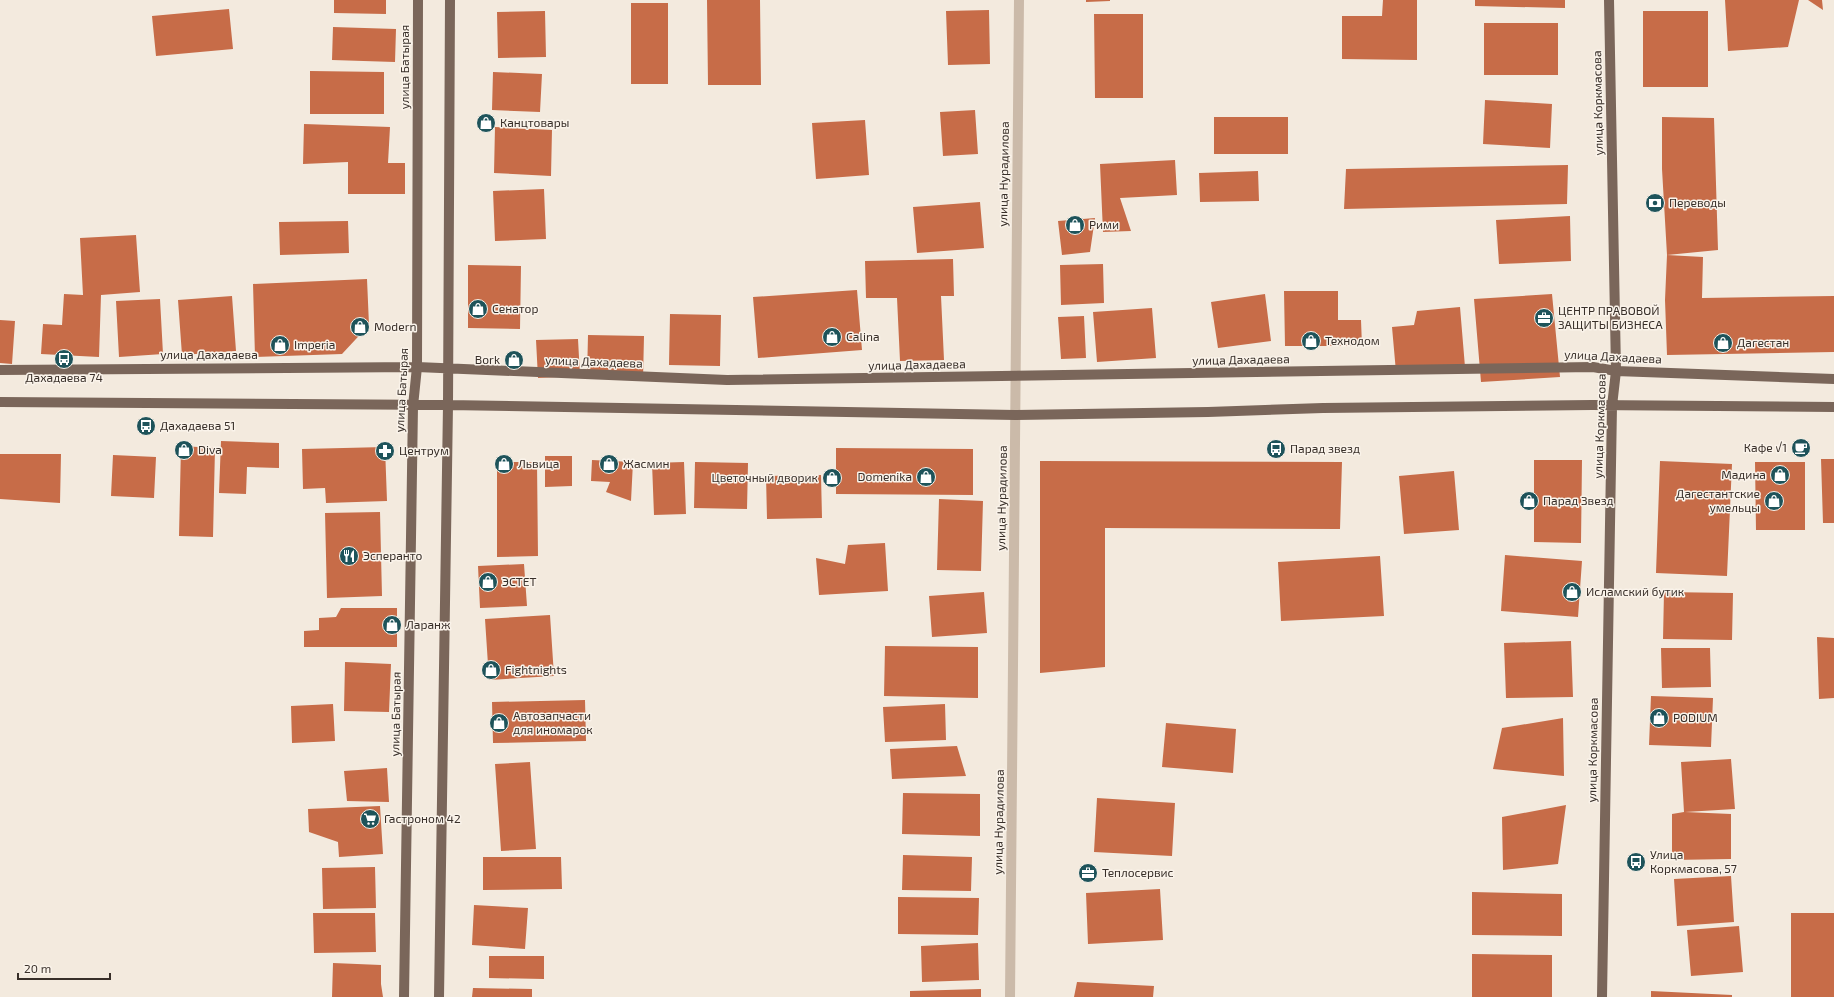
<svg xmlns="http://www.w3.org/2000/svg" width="1834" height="997" viewBox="0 0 1834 997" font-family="'Exo 2',sans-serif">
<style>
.building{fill:#c76c48}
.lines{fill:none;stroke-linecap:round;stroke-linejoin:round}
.street{stroke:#cbbaa9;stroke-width:10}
.primary{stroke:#7a665a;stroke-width:10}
.labels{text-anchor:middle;stroke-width:3;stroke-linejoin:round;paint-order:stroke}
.street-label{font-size:12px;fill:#382f29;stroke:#faf3ea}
.poi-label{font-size:12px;fill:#382f29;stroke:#faf3ea;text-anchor:start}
</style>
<rect width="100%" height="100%" fill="#f3eade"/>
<path class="building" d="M334,0H386V14L334,13Z
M707,0H760L761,85H708Z
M1086,0H1110V1L1086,2Z
M1383,0H1417V60L1342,59V16H1382Z
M1475,0H1565V8L1475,6Z
M1725,0H1799L1788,47L1728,51Z
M1808,0H1822L1823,10Z
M631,3H668V84H631Z
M229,9L233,49L156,56L152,16Z
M989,10L990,64L948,65L946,11Z
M545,11L546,57L498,58L497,12Z
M1643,11H1708V87H1643Z
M1094,14H1143V98H1095Z
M1484,23H1558V75H1484Z
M333,27L396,29L395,62L332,60Z
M310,71L384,72V114H310Z
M493,72L542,74L540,112L492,110Z
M1485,100L1552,104L1550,148L1483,144Z
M975,110L978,154L943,156L940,112Z
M1214,117H1288V154H1214Z
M1662,117L1714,118L1718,250L1667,255L1703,257L1702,298L1834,296V352L1667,355L1665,300L1667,255L1662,169Z
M865,120L869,175L816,179L812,123Z
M304,124L390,127L388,163H405V194H348V162L303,164Z
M495,127L552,130L551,176L494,173Z
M1175,160L1177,195L1120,198L1131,231L1103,232L1100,164Z
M1568,165L1567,204L1344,209L1346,169Z
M1258,171L1259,201L1200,202L1199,173Z
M544,189L546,239L495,241L493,191Z
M980,202L984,248L917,253L913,207Z
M1570,216L1571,261L1499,264L1496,220Z
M1095,218L1090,252L1062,255L1058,221Z
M348,221L349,253L280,255L279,222Z
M136,235L140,292L101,295L99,357L41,354L43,324L62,325L64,294L83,295L80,238Z
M953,259L954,296H941L944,360L900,361L897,298H866L865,261Z
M1103,264L1104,303L1061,305L1060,265Z
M468,265L521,266L520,329L468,328Z
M367,279L369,325L342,354L255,357L253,284Z
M857,290L862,350L758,358L753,297Z
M1284,291H1338V320H1361L1362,346H1285Z
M1265,294L1271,341L1218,348L1211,302Z
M1552,294L1560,377L1481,382L1474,299Z
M232,296L236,351L182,355L178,300Z
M160,299L163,354L119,357L116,301Z
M1460,307L1465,367L1396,372L1392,327L1414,325L1417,311Z
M1152,308L1156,358L1097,362L1093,312Z
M670,314L721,315L720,366L669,365Z
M1084,316L1086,358L1061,359L1058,317Z
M0,320L15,321L12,364L0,363Z
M588,335L644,336L643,379L587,378Z
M578,339L580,376L538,378L536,340Z
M221,441L279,443V468L247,467L246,494L219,493Z
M181,446L215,448L213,537L179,536Z
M385,447L387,501L326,503L325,488L303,489L302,449Z
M836,448L973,449V495L836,494Z
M0,454H61L60,503L0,499Z
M113,455L156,457L154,498L111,496Z
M545,456H572V486L545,487Z
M1821,459H1834V523H1823Z
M592,460L633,462L631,501L606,492L610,482L591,481Z
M1534,460H1582L1581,543L1534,542Z
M1040,461L1342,462L1340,529L1105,528V667L1040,673Z
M1660,461L1732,464L1727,576L1656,573Z
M497,462H537L538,556L497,557Z
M684,462L686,514L654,515L652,463Z
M695,462L748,463L747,509L694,508Z
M1755,462H1805V530H1756Z
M1454,471L1459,530L1404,534L1399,476Z
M821,475L822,518L767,519L766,476Z
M939,499L983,501L981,571L937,570Z
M380,512L382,596L327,598L325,513Z
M885,543L888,591L819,595L816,558L845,564L848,545Z
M1505,555L1582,561L1578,617L1501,611Z
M1380,556L1384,616L1281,621L1278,562Z
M524,564L527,606L480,608L478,566Z
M984,592L987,633L932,637L929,596Z
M1664,592L1733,593L1732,640L1663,639Z
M341,608H397V647H304V631L319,630V618L336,617Z
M550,615L554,676L489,680L485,619Z
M1817,637L1834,638V698L1819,699Z
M1571,641L1573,697L1506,698L1504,643Z
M885,646L978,647V698L884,696Z
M1661,648H1710L1711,687L1662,688Z
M345,662L391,664L389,712L344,711Z
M1651,696L1713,698L1711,747L1649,745Z
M585,700L586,741L493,743L492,702Z
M333,704L335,741L292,743L291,706Z
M945,704L946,740L885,742L883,707Z
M1563,718L1564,776L1493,769L1502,728Z
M1166,723L1236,729L1233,773L1162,767Z
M957,746L966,776L892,779L890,749Z
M1731,759L1735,809L1685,812L1731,814V859L1672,860V814L1684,812L1681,762Z
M530,762L536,849L501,851L495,764Z
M387,768L389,802L347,801L344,771Z
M903,793L980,794V836L902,834Z
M1097,798L1175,803L1172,856L1094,852Z
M1566,805L1558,864L1503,870L1502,817Z
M380,806L383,854L339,857L338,842L309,832L308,809Z
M903,855L972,857L971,891L902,890Z
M483,857H561L562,889L483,890Z
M375,867L376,908L323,909L322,868Z
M1731,876L1734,922L1677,926L1674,879Z
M1160,889L1163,940L1088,944L1086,893Z
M1472,892L1562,894V936L1472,935Z
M898,897L979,898L978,935L898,934Z
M474,905L528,908L525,949L472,945Z
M313,913H375L376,952L314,953Z
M1791,913H1834V997H1791Z
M1739,926L1743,972L1691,976L1687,930Z
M978,943L979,980L922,982L921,946Z
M1472,954L1552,955V997H1472Z
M489,956H544V979L489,978Z
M333,963L381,965V984L383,997H332Z
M1077,982L1154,986L1153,997H1074Z
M473,988L532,989V997H472Z
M981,989V997H910V991Z
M1651,991L1732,995V997H1651Z"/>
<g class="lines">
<path class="street" d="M1010,997L1019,0"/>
<path class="primary" d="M0,370L417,367L727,380L1593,367L1616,371L1834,379
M0,402L448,405L1015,415L1208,412L1323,408L1592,405L1834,407
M404,997L413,406L417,367L418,0
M439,997L448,405L450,0
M1602,997L1612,406L1616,371L1609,0"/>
</g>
<defs>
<symbol id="shop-disc" viewBox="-11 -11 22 22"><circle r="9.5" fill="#1e535a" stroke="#faf3ea"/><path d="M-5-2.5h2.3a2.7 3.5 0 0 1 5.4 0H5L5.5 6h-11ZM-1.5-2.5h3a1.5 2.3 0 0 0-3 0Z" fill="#fff"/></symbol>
<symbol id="bank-disc" viewBox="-11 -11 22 22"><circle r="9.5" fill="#1e535a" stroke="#faf3ea"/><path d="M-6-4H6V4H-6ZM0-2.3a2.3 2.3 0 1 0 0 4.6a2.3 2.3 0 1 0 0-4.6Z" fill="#fff"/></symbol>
<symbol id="office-disc" viewBox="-11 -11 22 22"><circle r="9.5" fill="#1e535a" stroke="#faf3ea"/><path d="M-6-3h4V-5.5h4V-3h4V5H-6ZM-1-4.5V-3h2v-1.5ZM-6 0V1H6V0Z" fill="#fff"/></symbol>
<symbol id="bus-disc" viewBox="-11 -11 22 22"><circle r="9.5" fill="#1e535a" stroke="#faf3ea"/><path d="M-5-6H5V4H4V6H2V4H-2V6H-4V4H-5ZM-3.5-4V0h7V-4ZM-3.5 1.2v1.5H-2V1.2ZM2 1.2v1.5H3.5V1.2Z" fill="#fff"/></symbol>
<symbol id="cafe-disc" viewBox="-11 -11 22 22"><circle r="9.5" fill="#1e535a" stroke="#faf3ea"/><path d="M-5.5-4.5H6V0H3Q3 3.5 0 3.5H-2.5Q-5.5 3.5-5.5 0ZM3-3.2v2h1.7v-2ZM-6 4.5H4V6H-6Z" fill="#fff"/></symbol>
<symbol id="pharmacy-disc" viewBox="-11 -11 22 22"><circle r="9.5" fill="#1e535a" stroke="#faf3ea"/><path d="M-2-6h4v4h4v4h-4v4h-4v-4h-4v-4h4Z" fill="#fff"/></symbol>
<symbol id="restaurant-disc" viewBox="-11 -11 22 22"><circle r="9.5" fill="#1e535a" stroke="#faf3ea"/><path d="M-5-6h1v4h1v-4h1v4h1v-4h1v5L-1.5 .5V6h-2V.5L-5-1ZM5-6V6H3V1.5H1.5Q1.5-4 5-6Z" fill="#fff"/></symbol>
<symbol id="supermarket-disc" viewBox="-11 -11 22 22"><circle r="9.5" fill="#1e535a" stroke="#faf3ea"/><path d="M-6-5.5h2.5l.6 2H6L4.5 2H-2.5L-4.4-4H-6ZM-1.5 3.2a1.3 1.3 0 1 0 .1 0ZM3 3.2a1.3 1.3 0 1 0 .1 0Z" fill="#fff"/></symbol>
</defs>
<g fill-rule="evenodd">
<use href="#shop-disc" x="475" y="112" width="22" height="22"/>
<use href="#bank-disc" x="1644" y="192" width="22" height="22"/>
<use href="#shop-disc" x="1064" y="214" width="22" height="22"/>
<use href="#shop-disc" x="467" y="298" width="22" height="22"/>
<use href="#office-disc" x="1533" y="307" width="22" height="22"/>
<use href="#shop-disc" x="349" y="316" width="22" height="22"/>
<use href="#shop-disc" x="821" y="326" width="22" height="22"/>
<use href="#shop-disc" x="1300" y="330" width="22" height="22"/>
<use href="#shop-disc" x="1712" y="332" width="22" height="22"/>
<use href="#shop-disc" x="269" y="334" width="22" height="22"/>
<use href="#bus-disc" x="53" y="348" width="22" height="22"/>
<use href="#shop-disc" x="503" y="349" width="22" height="22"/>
<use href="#bus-disc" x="135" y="415" width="22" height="22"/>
<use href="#cafe-disc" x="1790" y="437" width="22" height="22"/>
<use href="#bus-disc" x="1265" y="438" width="22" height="22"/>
<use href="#shop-disc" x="173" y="439" width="22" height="22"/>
<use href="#pharmacy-disc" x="374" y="440" width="22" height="22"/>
<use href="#shop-disc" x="493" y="453" width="22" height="22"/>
<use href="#shop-disc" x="598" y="453" width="22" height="22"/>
<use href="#shop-disc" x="1769" y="464" width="22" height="22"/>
<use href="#shop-disc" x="915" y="466" width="22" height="22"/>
<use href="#shop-disc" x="821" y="467" width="22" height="22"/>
<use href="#shop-disc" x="1518" y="490" width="22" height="22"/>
<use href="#shop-disc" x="1763" y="490" width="22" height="22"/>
<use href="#restaurant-disc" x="338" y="545" width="22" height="22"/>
<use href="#shop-disc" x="477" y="571" width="22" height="22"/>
<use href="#shop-disc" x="1561" y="581" width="22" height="22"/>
<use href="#shop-disc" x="381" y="614" width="22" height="22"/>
<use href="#shop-disc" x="480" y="659" width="22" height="22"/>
<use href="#shop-disc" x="1648" y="707" width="22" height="22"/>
<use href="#shop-disc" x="488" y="712" width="22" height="22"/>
<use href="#supermarket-disc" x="359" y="808" width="22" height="22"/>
<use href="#bus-disc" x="1625" y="851" width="22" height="22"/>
<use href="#office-disc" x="1077" y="862" width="22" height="22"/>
</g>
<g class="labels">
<g class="street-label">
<text transform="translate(405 67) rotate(-90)" y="4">улица Батырая</text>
<text transform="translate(1598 103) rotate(-91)" y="4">улица Коркмасова</text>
<text transform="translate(1004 174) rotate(-89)" y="4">улица Нурадилова</text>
<text x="209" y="359">улица Дахадаева</text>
<text transform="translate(1613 357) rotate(3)" y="4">улица Дахадаева</text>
<text transform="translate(1241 360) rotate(-1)" y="4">улица Дахадаева</text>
<text transform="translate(594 362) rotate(2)" y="4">улица Дахадаева</text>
<text transform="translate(917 365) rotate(-1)" y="4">улица Дахадаева</text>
<text transform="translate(402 390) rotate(-87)" y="4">улица Батырая</text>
<text transform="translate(1600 426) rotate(-88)" y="4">улица Коркмасова</text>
<text transform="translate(1002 498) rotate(-89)" y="4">улица Нурадилова</text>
<text transform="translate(396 714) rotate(-89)" y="4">улица Батырая</text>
<text transform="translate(1593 750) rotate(-89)" y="4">улица Коркмасова</text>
<text transform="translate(999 822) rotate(-89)" y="4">улица Нурадилова</text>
</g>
<g class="poi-label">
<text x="500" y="127">Канцтовары</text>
<text x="1669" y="207">Переводы</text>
<text x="1089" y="229">Рими</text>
<text x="492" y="313">Сенатор</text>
<text x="1558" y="315">ЦЕНТР ПРАВОВОЙ<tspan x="1558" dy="14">ЗАЩИТЫ БИЗНЕСА</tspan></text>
<text x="374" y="331">Modern</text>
<text x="846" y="341">Calina</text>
<text x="1325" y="345">Технодом</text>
<text x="1737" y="347">Дагестан</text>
<text x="294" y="349">Imperia</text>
<text x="500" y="364" text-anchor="end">Bork</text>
<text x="64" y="382" text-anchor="middle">Дахадаева 74</text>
<text x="160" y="430">Дахадаева 51</text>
<text x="1787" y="452" text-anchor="end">Кафе √1</text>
<text x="1290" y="453">Парад звезд</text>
<text x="198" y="454">Diva</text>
<text x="399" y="455">Центрум</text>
<text x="518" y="468">Львица</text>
<text x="623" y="468">Жасмин</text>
<text x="1766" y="479" text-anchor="end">Мадина</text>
<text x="912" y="481" text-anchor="end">Domenika</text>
<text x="818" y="482" text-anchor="end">Цветочный дворик</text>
<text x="1760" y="498" text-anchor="end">Дагестантские<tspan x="1760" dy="14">умельцы</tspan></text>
<text x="1543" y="505">Парад Звезд</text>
<text x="363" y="560">Эсперанто</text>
<text x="502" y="586">ЭСТЕТ</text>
<text x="1586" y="596">Исламский бутик</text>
<text x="406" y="629">Ларанж</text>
<text x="505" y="674">Fightnights</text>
<text x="513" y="720">Автозапчасти<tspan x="513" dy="14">для иномарок</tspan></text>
<text x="1673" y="722">PODIUM</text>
<text x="384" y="823">Гастроном 42</text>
<text x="1650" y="859">Улица<tspan x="1650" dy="14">Коркмасова, 57</tspan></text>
<text x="1102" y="877">Теплосервис</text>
</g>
</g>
<path d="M18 973v6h92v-6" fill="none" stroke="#382f29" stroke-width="2"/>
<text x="24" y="973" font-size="12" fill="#382f29" stroke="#faf3ea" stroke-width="3" paint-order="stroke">20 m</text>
</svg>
